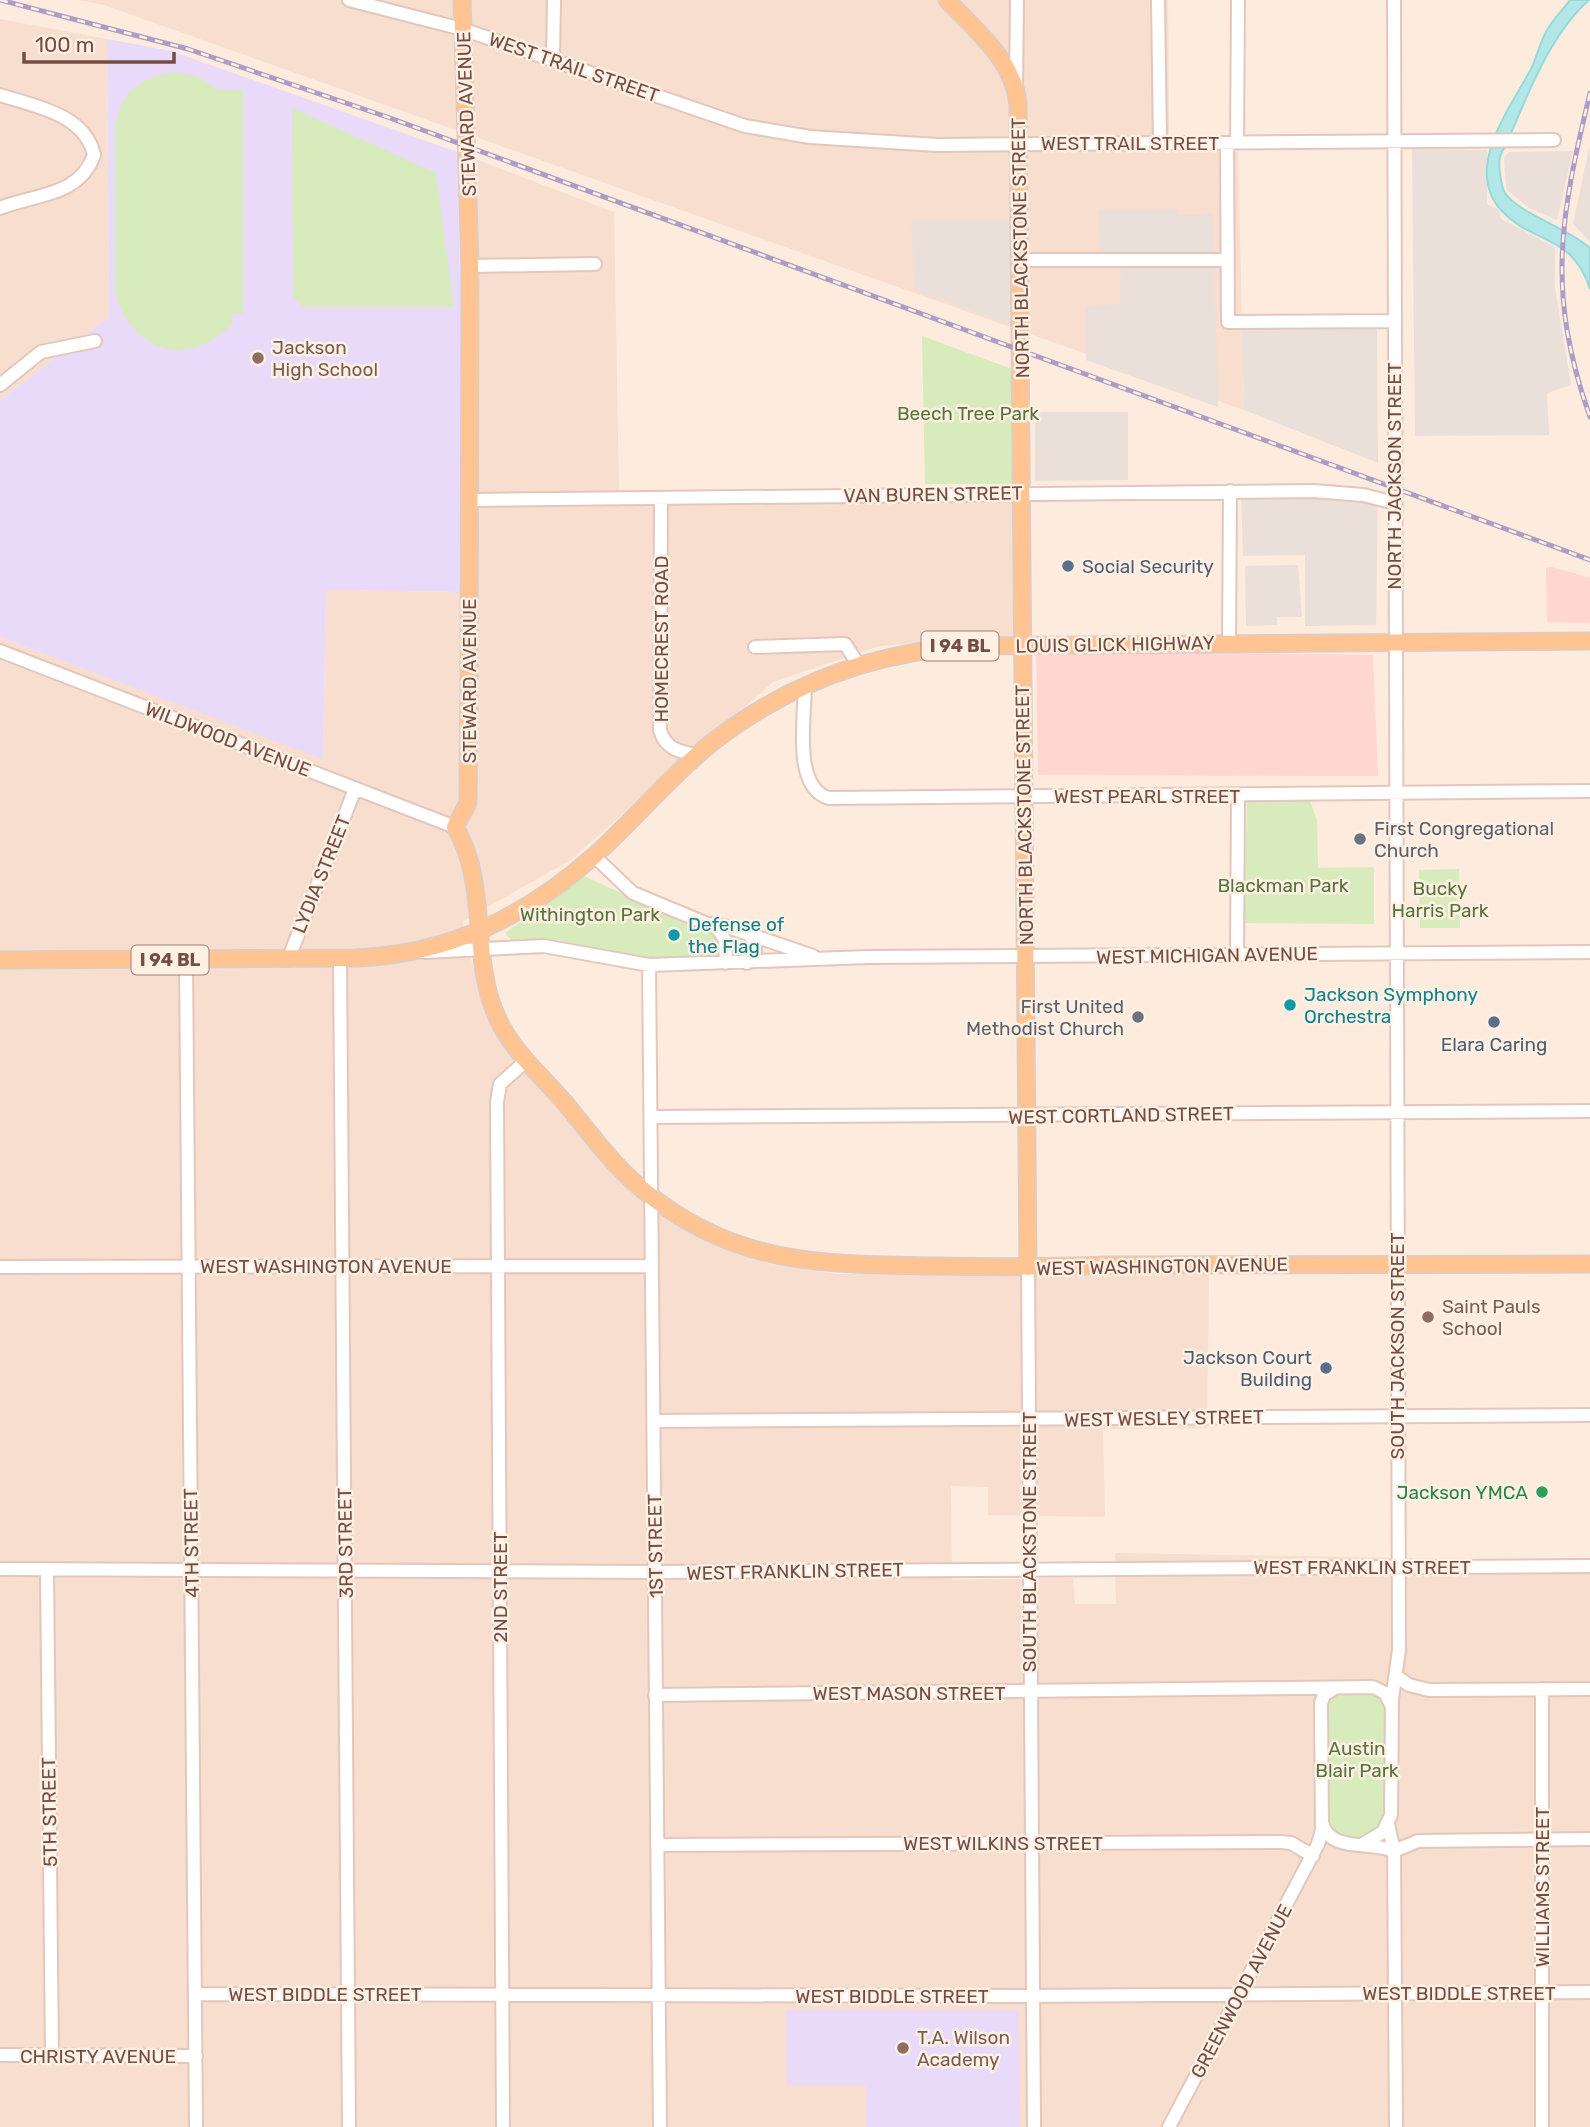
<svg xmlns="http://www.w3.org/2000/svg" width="1590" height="2127" viewBox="0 0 1590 2127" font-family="Rubik,sans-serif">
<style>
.residential{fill:#f7dece}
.commercial{fill:#ffd6d0}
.industrial{fill:#ebdfda}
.education{fill:#e9daf9}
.green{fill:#d7ebbc}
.water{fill:#b1e7e6;stroke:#97dad9;stroke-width:2}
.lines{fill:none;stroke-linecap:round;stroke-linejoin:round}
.minor-casing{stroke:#e3c7bc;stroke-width:16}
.major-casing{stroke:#d8cdcb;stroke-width:19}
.minor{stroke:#fff;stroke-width:12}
.major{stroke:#ffc492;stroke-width:16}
.rail-casing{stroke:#ac9dc6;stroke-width:5}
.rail{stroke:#fff0e4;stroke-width:2.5;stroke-dasharray:8;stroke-linecap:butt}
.education-dot{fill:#8d6e63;stroke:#fff0e4;stroke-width:2.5}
.service-dot{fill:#5c6f8a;stroke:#fff0e4;stroke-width:2.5}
.worship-dot{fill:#6b7280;stroke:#fff0e4;stroke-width:2.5}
.culture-dot{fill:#0f9aa8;stroke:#fff0e4;stroke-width:2.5}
.leisure-dot{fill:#2e9e5b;stroke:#fff0e4;stroke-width:2.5}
.labels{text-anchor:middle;stroke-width:5;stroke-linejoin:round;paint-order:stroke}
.shield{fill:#fff0e4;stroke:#9e7e75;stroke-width:2}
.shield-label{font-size:18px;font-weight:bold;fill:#744d45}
.street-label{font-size:19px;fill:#744d45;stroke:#fff0e4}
.education-label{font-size:19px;fill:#785e54;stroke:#fff0e4;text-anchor:start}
.park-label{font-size:19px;fill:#55753a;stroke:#fff0e4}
.service-label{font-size:19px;fill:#4e5e75;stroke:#fff0e4;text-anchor:start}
.worship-label{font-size:19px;fill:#5b616d;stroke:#fff0e4;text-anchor:start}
.culture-label{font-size:19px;fill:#0d838f;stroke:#fff0e4;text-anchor:start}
.leisure-label{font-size:19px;fill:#27864d;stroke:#fff0e4;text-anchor:end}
</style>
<rect width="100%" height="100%" fill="#fdebdd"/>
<path class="residential" d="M79,0H1168L1169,135L1238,152L1244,410L104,5Z
M0,19L107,39L109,317L0,400Z
M457,152L614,212L619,495L1017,489L1018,635L879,646L773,682L569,861L463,921L465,941L486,1005L527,1049L618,1178L659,1211L724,1247L770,1264L836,1274L1209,1271L1207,1428L1103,1429L1105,1517L988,1515V1487L951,1486L952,1580L1073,1578L1075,1604H1116L1115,1553L1590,1561V2127H0V637L323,758L326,590L467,592Z"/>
<path class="commercial" d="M1553,567L1590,578V623L1547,622L1546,568Z
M1036,650L1373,655L1378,776L1038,775Z"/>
<path class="industrial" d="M1412,149L1487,150V204L1499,210L1501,219L1555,247V287L1571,385L1547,393L1549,435L1415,436Z
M1589,149H1590V242L1573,224Z
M1573,151L1557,220L1529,208L1506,189L1504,158L1509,152Z
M1177,209L1178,215L1213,214L1218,407L1086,360L1085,307L1120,304L1121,263L1101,262L1098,210Z
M911,220H1011L1010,325L915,290Z
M1242,327L1377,328L1378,463L1244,410Z
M1035,412H1128V480L1035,481Z
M1368,487L1378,492L1376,625L1305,626V555L1243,556L1241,489Z
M1298,565L1302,617H1277V625L1246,626L1245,566Z"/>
<path class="education" d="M107,39L171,51L457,152L467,592L326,590L323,759L0,637V400L109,317Z
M786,2010H1019L1020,2127H866V2085H787Z"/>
<path class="green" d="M176,72L196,76L219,90H243V314L232,313V324C187,370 133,352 115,293V124C124,88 141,78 176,72Z
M292,108L436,173L454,307H304L293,296Z
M922,336L1012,369L1013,484H925Z
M1310,801L1317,821L1318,868L1374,867V924L1244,923L1247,802Z
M1459,869L1460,928H1420L1419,870Z
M584,876L714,936L720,942V949L710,957L635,958L559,940H511L505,933Z
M1373,1687L1391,1700V1815L1363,1844L1327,1835L1324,1695Z"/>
<path class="water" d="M1570,0H1589C1551,34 1529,91 1509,138C1507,144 1501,152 1500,157C1498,164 1501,187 1505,193C1518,213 1568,228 1590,248V289C1572,233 1533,245 1501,210C1463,168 1511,107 1531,69C1537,57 1540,42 1547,30C1553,19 1563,10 1570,0Z"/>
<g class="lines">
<defs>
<path id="minor" d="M349,0L462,29L745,126L810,137L937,145L1554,140
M1158,0L1160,141
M553,58L554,0
M1016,85L1017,0
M0,95C34,106 85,114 94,155C80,196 35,194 0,208
M1237,142L1238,0
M1227,143L1228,322L1394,321
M1021,260H1227
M470,266L595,264
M0,385L41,352L95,341
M661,498L660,730C665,749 680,752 697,755
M470,500L1314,491L1363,495L1395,503
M1229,643L1230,491
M755,647L845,644L858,664
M0,651L455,827
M805,685C805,716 792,788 829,798L1590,791
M594,856L633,893L717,928L725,940L726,963
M710,924L728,927L813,956
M424,952L544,946L649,965L868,957L1590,952
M1237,955L1238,796
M340,959L349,2127
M186,960L196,2127
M288,960L355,789
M747,963L755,951L754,939L748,934
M649,965L660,2127
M652,1117L1590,1111
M0,1267L651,1266
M1028,1267L1034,2127
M654,1421L1590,1415
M0,1569L656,1572L1590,1566
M47,1569L52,2055
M1396,1676L1409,1685L1429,1690L1590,1689
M655,1695L1373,1687L1385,1693L1391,1705
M1322,1823C1330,1853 1371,1841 1394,1851
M1388,1824L1394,1851L1396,2127
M1363,1844L1383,1832L1391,1815L1392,1699L1399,1650L1394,0
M657,1845L1280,1842L1291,1843L1313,1856
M1394,1851L1418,1841L1590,1839
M195,1994L1020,1996L1590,1992
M0,2055L196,2056
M503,2127L497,1102L500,1084L527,1060
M1169,2127L1318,1844L1322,1830L1321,1703L1324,1695L1335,1688
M1542,2127V1689"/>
<path id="major" d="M462,0L470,266L469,696L468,803L455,827C489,883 470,958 497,1017C512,1051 542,1076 566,1104C593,1137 617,1171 652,1197C740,1266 827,1264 933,1266C992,1267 1050,1267 1108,1265L1590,1264
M947,0C975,30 1015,61 1018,105L1028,1267
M0,960L356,958C450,954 525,917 595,855C636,818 671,775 714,741C789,683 875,652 969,646L1590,641"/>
</defs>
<use href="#minor" class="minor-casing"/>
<use href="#major" class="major-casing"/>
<use href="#minor" class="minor"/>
<use href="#major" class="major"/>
<defs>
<path id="rail" d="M0,0L188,49L390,118L1590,560
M1590,93C1560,218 1546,292 1590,417"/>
</defs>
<use href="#rail" class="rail-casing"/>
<use href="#rail" class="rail"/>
</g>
<g class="education-dot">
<circle cx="258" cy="358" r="7"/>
<circle cx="1428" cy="1317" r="7"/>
<circle cx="903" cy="2048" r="7"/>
</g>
<g class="service-dot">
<circle cx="1068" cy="566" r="7"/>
<circle cx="1494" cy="1022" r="7"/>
<circle cx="1326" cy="1368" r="7"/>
</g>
<g class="worship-dot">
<circle cx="1360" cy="839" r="7"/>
<circle cx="1138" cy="1017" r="7"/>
</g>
<g class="culture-dot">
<circle cx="674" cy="935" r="7"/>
<circle cx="1290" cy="1005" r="7"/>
</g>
<circle class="leisure-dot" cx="1542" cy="1492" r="7"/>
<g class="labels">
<g class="shield">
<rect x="921.5" y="631.5" width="77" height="29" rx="5"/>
<rect x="131.5" y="945.5" width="77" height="29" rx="5"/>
</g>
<g class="shield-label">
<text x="960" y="652">I 94 BL</text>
<text x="170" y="966">I 94 BL</text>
</g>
<g class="street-label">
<text transform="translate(574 67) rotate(19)" y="7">WEST TRAIL STREET</text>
<text transform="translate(466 114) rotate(-92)" y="7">STEWARD AVENUE</text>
<text x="1130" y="150">WEST TRAIL STREET</text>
<text transform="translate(1020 248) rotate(-91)" y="7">NORTH BLACKSTONE STREET</text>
<text transform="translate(1394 476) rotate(-90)" y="7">NORTH JACKSON STREET</text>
<text transform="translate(933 494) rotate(-1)" y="7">VAN BUREN STREET</text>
<text transform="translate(661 639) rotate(-90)" y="7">HOMECREST ROAD</text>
<text transform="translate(1115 644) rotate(-1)" y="7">LOUIS GLICK HIGHWAY</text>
<text transform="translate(469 681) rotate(-90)" y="7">STEWARD AVENUE</text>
<text transform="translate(228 739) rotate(21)" y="7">WILDWOOD AVENUE</text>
<text x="1147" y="803">WEST PEARL STREET</text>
<text transform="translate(1024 815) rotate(-91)" y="7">NORTH BLACKSTONE STREET</text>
<text transform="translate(321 874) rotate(-68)" y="7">LYDIA STREET</text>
<text transform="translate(1207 955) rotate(-1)" y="7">WEST MICHIGAN AVENUE</text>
<text transform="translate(1121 1115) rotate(-1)" y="7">WEST CORTLAND STREET</text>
<text x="326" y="1273">WEST WASHINGTON AVENUE</text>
<text transform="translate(1162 1266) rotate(-1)" y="7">WEST WASHINGTON AVENUE</text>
<text transform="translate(1397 1346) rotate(-90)" y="7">SOUTH JACKSON STREET</text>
<text transform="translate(1164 1418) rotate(-1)" y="7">WEST WESLEY STREET</text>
<text transform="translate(1029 1542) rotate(-90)" y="7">SOUTH BLACKSTONE STREET</text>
<text transform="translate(191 1543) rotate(-91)" y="7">4TH STREET</text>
<text transform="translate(345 1543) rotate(-91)" y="7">3RD STREET</text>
<text transform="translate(655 1546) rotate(-91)" y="7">1ST STREET</text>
<text x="1362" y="1574">WEST FRANKLIN STREET</text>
<text transform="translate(795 1571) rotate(-1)" y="7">WEST FRANKLIN STREET</text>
<text transform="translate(500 1587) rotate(-90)" y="7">2ND STREET</text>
<text x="909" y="1700">WEST MASON STREET</text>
<text transform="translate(49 1812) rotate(-91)" y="7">5TH STREET</text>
<text x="1003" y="1850">WEST WILKINS STREET</text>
<text transform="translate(1542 1887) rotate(-90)" y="7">WILLIAMS STREET</text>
<text transform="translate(1241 1991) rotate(-62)" y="7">GREENWOOD AVENUE</text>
<text x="1459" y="2000">WEST BIDDLE STREET</text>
<text x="325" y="2001">WEST BIDDLE STREET</text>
<text x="892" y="2003">WEST BIDDLE STREET</text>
<text x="98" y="2063">CHRISTY AVENUE</text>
</g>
<g class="education-label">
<text x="272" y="354">Jackson<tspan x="272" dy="22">High School</tspan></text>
<text x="1442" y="1313">Saint Pauls<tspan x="1442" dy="22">School</tspan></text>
<text x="917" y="2044">T.A. Wilson<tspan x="917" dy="22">Academy</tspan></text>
</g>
<g class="park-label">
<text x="968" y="420">Beech Tree Park</text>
<text x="1283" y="892">Blackman Park</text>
<text x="1440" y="895">Bucky<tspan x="1440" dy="22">Harris Park</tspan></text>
<text x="590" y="921">Withington Park</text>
<text x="1357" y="1755">Austin<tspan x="1357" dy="22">Blair Park</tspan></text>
</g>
<g class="service-label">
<text x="1082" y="573">Social Security</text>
<text x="1494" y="1051" text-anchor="middle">Elara Caring</text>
<text x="1312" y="1364" text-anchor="end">Jackson Court<tspan x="1312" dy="22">Building</tspan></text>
</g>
<g class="worship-label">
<text x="1374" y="835">First Congregational<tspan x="1374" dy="22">Church</tspan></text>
<text x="1124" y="1013" text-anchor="end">First United<tspan x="1124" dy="22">Methodist Church</tspan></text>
</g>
<g class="culture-label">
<text x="688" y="931">Defense of<tspan x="688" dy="22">the Flag</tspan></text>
<text x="1304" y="1001">Jackson Symphony<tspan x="1304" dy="22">Orchestra</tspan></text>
</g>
<g class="leisure-label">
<text x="1528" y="1499">Jackson YMCA</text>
</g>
</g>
<path d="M24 52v10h150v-10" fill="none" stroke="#744d45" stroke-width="3.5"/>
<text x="35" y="52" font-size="21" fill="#744d45" stroke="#fff0e4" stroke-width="5" paint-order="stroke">100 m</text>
</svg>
